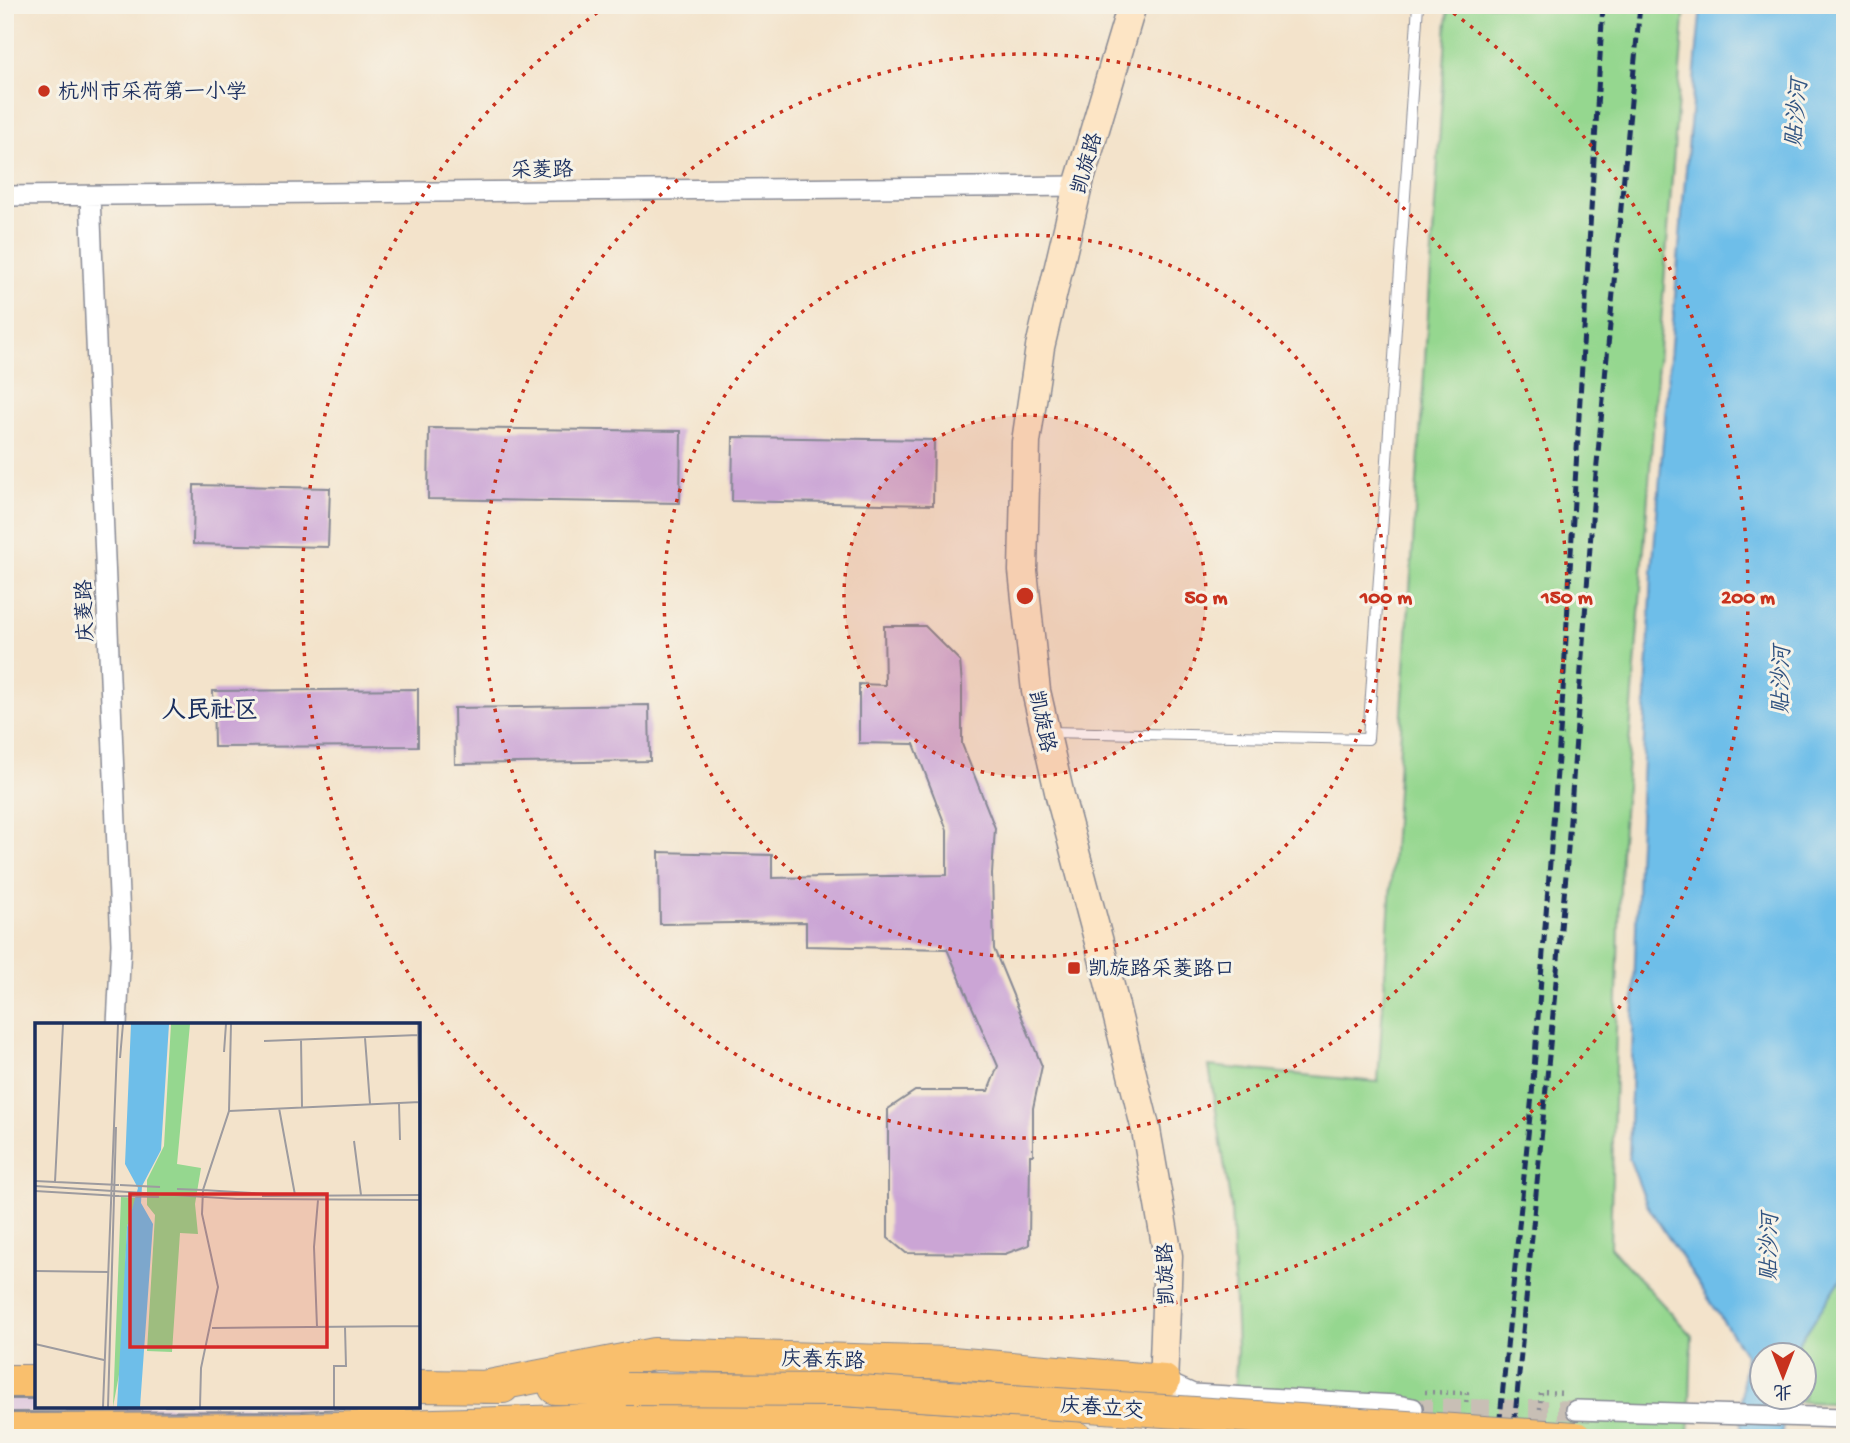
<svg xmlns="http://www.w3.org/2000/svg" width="1850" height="1443" viewBox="0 0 1850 1443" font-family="'Gochi Hand','LXGW WenKai TC',sans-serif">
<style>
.green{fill:#95d78f;stroke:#588376;stroke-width:2}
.water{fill:#6ebee9;stroke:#4476a4;stroke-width:2}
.building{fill:#cba5d5}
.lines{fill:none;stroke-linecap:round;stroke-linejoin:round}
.street-tunnel{stroke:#c8bfb5;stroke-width:19;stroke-dasharray:19 10;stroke-linecap:butt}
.lane-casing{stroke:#878994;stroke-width:12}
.street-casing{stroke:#878994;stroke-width:22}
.secondary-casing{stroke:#878994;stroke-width:31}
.primary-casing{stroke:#878994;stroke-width:34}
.path{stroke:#878994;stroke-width:4.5;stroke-dasharray:2 5;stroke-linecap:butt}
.lane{stroke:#fff;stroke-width:10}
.street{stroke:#fff;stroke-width:19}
.secondary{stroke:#fde5c5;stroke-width:28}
.primary{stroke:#f9bf6d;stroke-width:32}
.rail{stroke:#1b2f5e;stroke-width:5;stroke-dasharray:10 5;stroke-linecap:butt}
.primary-bridge-casing{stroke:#878994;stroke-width:34;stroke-linecap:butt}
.primary-bridge{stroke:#f9bf6d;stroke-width:32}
.ring{fill:none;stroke:#c8321e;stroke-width:3.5;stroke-dasharray:3.5 7}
.poi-dot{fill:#c8321e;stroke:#f7f3e8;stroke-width:2.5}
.labels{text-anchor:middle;stroke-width:6;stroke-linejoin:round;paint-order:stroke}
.poi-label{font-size:21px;fill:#1b2f5e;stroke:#f7f3e8;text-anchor:start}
.street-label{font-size:21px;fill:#1b2f5e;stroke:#f7f3e8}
.water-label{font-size:23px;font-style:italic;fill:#305381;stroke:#f7f3e8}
.quarter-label{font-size:24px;font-weight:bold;fill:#1b2f5e;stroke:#f7f3e8}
.inset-road{fill:none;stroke:#9d9b9f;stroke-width:2}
.view{fill:#d62828;fill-opacity:0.15;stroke:#d62828;stroke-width:3.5}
.inset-edge{fill:none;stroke:#1b2f5e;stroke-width:3.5}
.centre{fill:#c8321e;stroke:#f7f3e8;stroke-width:3.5}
.ring-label{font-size:21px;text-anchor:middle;font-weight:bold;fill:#c8321e;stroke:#f7f3e8;stroke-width:6;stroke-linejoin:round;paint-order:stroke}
</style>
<rect width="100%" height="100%" fill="#f7f3e8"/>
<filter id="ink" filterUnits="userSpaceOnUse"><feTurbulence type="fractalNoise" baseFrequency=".0143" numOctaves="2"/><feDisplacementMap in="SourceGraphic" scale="14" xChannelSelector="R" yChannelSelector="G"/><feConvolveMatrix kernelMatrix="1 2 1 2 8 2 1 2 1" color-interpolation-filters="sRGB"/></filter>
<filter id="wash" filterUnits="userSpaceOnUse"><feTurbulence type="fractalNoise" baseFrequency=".00686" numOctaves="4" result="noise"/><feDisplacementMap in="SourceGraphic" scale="28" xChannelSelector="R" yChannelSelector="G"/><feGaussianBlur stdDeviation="1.57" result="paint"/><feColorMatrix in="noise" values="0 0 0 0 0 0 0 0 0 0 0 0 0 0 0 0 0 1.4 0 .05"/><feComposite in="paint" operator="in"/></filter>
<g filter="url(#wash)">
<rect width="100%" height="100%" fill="#f3e3cb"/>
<path class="green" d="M1448,5H1685L1621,853L1610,1247L1692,1336L1689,1438H1231L1237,1350L1231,1207L1209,1066L1378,1082Z
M1845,1273V1404L1787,1401V1398H1804V1356L1791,1355Z"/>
<path class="water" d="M1701,5H1845V1273L1791,1355L1762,1356V1398H1787L1781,1438H1741L1742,1389L1746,1356L1647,1205L1629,1158L1638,864L1652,573L1682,213Z"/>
<g id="blocks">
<path class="building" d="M429,428L681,431L680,503L428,499Z
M733,437L934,440L933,505L732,501Z
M194,485L330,488L328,547L193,544Z
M884,626H925L960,661L962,685V744L995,828L992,874L994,949L1042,1066L1033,1108V1155H1030L1029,1245L1005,1254L906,1253L888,1238V1109L915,1091H988L998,1066L947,949L806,946V922L660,924L659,852L772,855V878L947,875V830L914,744L859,743V684L885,685Z
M418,689V746L214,747L213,691Z
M649,705L650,761L455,764L454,708Z
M5,1399H37V1406H410L302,1411L5,1412Z"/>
</g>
</g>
<g filter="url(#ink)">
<use href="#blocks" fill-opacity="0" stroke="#878994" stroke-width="2"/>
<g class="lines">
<path class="street-tunnel" d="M1413,1408L1576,1410"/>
<defs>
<path id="lane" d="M1049,732L1368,739L1418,5"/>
<path id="street" d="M5,196L1078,186
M90,196L121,944L117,1025
M1164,1381L1193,1394L1397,1405L1413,1408
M1576,1410L1845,1418"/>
<path id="secondary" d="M1132,5L1078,186L1040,347L1026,442L1023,571L1036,691L1060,796L1100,946L1146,1130L1168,1256L1161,1438"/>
<path id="primary" d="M5,1381H37
M418,1386L503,1387
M484,1387L654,1354L952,1363L1164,1381
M555,1388L627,1389
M5,1430L302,1429L632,1419L843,1423L1077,1438"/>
</defs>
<use href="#lane" class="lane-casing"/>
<use href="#street" class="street-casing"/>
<use href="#secondary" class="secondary-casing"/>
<use href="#primary" class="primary-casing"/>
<path class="path" d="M1425,1392L1467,1393L1466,1405
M1540,1409L1541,1392L1564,1393"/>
<use href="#lane" class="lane"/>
<use href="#street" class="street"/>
<use href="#secondary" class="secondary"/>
<use href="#primary" class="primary"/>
<path class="rail" d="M1498,1438L1532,1095L1562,707L1603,5
M1513,1438L1566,875L1593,506L1640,5"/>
<defs>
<path id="primary-bridge" d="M627,1389L843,1390L1576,1438"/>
</defs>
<use href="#primary-bridge" class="primary-bridge-casing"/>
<use href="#primary-bridge" class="primary-bridge"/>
</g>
</g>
<circle cx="1025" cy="596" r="181" fill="#c8321e" fill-opacity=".12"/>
<g class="ring">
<circle cx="1025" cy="596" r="181"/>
<circle cx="1025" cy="596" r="361"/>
<circle cx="1025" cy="596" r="542"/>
<path d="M1445 7A723 723 0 1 1 605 7"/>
</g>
<g class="poi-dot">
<circle cx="44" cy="91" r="7"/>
<rect x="1067" y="961" width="14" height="14" rx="3.5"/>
</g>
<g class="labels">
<g class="poi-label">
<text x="58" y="98">杭州市采荷第一小学</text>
<text x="1088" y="975">凯旋路采菱路口</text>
</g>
<g class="street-label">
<text transform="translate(1086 163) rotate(-74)" y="7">凯旋路</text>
<text transform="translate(542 169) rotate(-1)" y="7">采菱路</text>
<text transform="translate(84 611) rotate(-92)" y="7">庆菱路</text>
<text transform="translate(1043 721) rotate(78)" y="7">凯旋路</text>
<text transform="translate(1165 1274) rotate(-92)" y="7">凯旋路</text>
<text transform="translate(823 1359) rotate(2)" y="7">庆春东路</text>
<text transform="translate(1102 1407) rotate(4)" y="7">庆春立交</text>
</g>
<g class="water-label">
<text transform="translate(1795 113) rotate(-85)" y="8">贴沙河</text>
<text transform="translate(1780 680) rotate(-89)" y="8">贴沙河</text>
<text transform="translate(1768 1247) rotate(-89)" y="8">贴沙河</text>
</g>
<g class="quarter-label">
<text x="210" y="717">人民社区</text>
</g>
</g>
<g transform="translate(35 1023)">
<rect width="385" height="385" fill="#f3e3cb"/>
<path d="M136,1H155L142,141L166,145L160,181L163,211L145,210L137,329L112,328L120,192L112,182V157L129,123ZM86,174L101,175L92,204L86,341L78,384Z" fill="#95d78f"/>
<path d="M96,1H134L126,127L107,163L106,180L118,201L105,384H82L92,204L103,165L90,141Z" fill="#6ebee9"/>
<path class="inset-road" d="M383,1L385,151M330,15L335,81M266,16L267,84M229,18L383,12M189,29L191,1M85,35L88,1M364,80L365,117M244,85L260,172M194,88L385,79M319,118L326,172M0,158L84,162M20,159L28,1M85,162L125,164M0,163L202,176L385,177M142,166L168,167M168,167L231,171M0,168L84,173M84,173L124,174M227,173L385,172M0,248L74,249M282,304L279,224L283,177M177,305L385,303M0,321L69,337M68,384L83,1M73,384L81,104M165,384L166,345L183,264L167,191L168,167L194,88L196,1M299,384V343H311L310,304M385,384V289"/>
<path class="view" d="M95,171H292V324H95Z"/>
<rect width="385" height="385" class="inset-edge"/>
</g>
<circle cx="1025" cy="596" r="10" class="centre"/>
<g class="ring-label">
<text x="1206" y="603">50 m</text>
<text x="1386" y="603">100 m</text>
<text x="1567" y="603">150 m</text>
<text x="1748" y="603">200 m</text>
</g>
<rect width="1850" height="1443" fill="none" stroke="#f7f3e8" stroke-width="28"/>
<g transform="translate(1783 1376) rotate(180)"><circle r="33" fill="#f7f3e8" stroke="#9fa5b1" stroke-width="2"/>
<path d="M0-5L12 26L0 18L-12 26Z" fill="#c8321e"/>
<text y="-10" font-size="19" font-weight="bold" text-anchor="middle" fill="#1b2f5e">北</text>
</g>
</svg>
